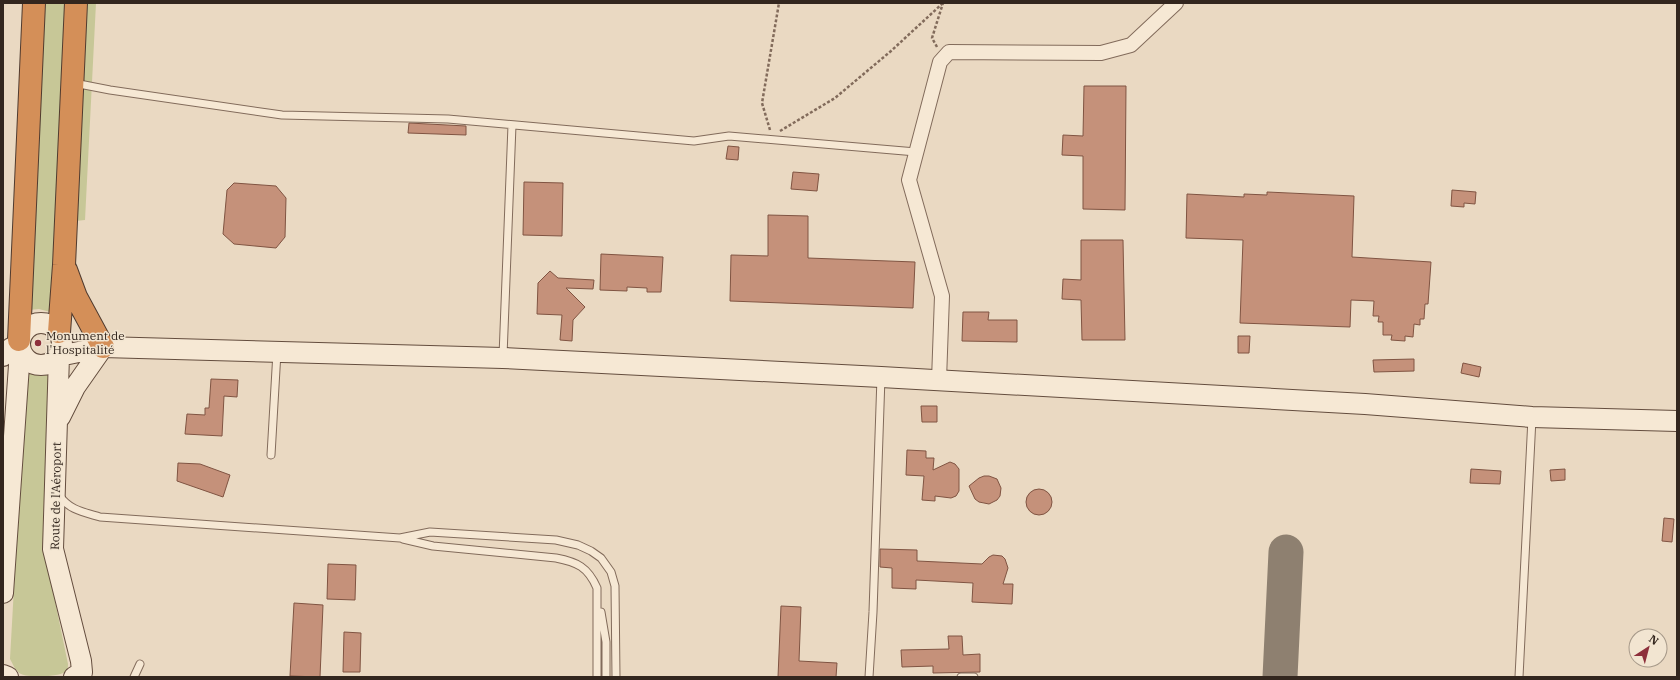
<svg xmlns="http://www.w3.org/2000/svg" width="1680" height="680" viewBox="0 0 1680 680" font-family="'IBM Plex Serif',serif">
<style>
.green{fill:#c7c797}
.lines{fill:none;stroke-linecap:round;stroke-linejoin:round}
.taxiway{stroke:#8e8070;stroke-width:35}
.building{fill:#c5917a;stroke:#805442}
.lane-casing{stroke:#826b5b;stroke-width:9}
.street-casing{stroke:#826b5b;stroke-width:16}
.secondary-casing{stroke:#644d3e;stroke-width:22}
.highway-casing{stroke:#503b2f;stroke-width:24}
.path{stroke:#826b5b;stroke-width:2.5;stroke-dasharray:3 2;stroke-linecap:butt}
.lane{stroke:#f6e8d4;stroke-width:7}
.street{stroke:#f6e8d4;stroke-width:14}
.secondary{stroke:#f6e8d4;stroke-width:20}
.highway{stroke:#d48f58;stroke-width:22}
.poi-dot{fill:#8d2f3b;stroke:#f2e5d1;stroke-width:1.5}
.labels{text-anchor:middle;stroke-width:3;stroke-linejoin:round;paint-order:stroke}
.poi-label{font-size:12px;fill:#33261e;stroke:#f2e5d1;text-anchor:start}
.street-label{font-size:12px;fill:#33261e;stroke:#f2e5d1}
</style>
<rect width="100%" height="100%" fill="#ead9c2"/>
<path class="green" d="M42,3H68L54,313L39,309L29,310Z
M87,3H96L85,220L75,221Z
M26,373L42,376L50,374L43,521L44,548L68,664C68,667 68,670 65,672C58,677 28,678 21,674C15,671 13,664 10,659Z"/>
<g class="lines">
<path class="taxiway" d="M1280,677L1286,552"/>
</g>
<path class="building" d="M1084,86H1126L1125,210L1083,209V156L1062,155L1063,135L1083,136Z
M409,123L466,126V135L408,133Z
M728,146L739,147L738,160L726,159Z
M793,172L819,174L817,191L791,189Z
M524,182L563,183L562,236L523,235Z
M234,183L276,186L286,198L285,237L276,248L234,244L223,234L227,190Z
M1452,190L1476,192L1475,204L1464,203V207L1451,206Z
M1267,192L1354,196L1352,257L1431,262L1428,304H1425L1424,319H1420V325L1414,324L1413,337L1405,336V341L1391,340L1392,335H1383V322H1378L1379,316H1373L1374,301L1351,300L1350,327L1240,323L1243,240L1186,238L1187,194L1244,197V194L1267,195Z
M768,215L808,216V258L915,262L913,308L730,301L731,255L768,256Z
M1081,240H1123L1125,340H1082L1081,300L1062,299L1063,279L1081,280Z
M601,254L663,257L661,292H647V288L627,287V291L600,290Z
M550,271L558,278L594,280L593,289L566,288L585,307L573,320L572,341L560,340L562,315L537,314L538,283Z
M963,312H989L988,320H1017V342L962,341Z
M1238,336H1250L1249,353H1238Z
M1414,359V371L1374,372L1373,360Z
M1463,363L1481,367L1479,377L1461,373Z
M211,379L238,380L237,397L224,396L222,436L185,434L187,414L205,415V408H209Z
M921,406H937V422H922Z
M907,450L926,451V458H934L933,470L950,462L955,464L959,469V491L956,496L951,498L935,496V501L922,500L924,476L906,475Z
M178,463L200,464L230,475L223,497L177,481Z
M1471,469L1501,471L1500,484L1470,483Z
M1565,469V480L1551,481L1550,470Z
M984,476H989L997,479L1001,488L1000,496L997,500L989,504L979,502L975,499L969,486L979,478Z
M1026 502a13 13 0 1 1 26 0a13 13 0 1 1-26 0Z
M1664,518L1674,519L1672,542L1662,541Z
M880,549L917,550V561L982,564L989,557L993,555L1002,556L1005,559L1008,568L1003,584H1013L1012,604L972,602L973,583L916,580V589L892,588V568L880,567Z
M328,564L356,565L355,600L327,599Z
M294,603L323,605L320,677L290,676Z
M781,606L801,607L799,661L837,663L836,677H778Z
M344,632L361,633L360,672H343Z
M948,636H962L963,655L980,654V672L933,673V666L902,667L901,650L949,649Z"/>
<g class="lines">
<defs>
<path id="lane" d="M74,83L110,90L282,115L448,119L694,141L729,136L916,152
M503,356L512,125
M271,455L277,352
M59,495C69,510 83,512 100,517L400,538L430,532L556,540L578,545L591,551L601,558L611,572L615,586L616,677
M403,539L433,546L556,558C577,562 588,567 597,588V677
M601,612L606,642V677
M134,677L140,664
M869,677L873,612L881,377
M961,677H974
M1519,677L1532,418"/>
<path id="street" d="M939,380L942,296L909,180L940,62L949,52L1101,53L1131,45L1176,3"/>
<path id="secondary" d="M20 344a21 21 0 1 1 42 0a21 21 0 1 1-42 0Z
M3,356L11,348L19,345
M60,417L75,387L103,347
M3,593L20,351
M3,675L8,677
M74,677L82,672L81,661L53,549L59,356L103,347L503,358L881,377L1365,404L1532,417L1677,421"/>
<path id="highway" d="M66,270L76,297L103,347
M59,332L64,265L76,3
M19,340L34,3"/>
</defs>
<use href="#lane" class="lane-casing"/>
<use href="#street" class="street-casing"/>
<use href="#secondary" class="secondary-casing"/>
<use href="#highway" class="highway-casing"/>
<path class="path" d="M937,47L932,38L943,3
M770,130L762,103L779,3
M780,131L835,98L891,51L943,3"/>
<use href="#lane" class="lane"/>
<use href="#street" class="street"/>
<use href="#secondary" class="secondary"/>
<use href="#highway" class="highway"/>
</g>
<circle class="poi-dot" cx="38" cy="343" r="4"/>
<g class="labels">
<g class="poi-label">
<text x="46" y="340">Monument de<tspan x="46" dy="14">l'Hospitalité</tspan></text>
</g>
<g class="street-label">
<text transform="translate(56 496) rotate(-89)" y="4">Route de l'Aéroport</text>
</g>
</g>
<rect width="1680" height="680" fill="none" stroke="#33261e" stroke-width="8"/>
<g transform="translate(1648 648) rotate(36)"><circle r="19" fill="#f2e5d1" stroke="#a69989"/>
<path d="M0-3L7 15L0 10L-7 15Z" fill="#8d2f3b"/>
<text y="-6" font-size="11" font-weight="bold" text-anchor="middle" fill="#33261e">N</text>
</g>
</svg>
